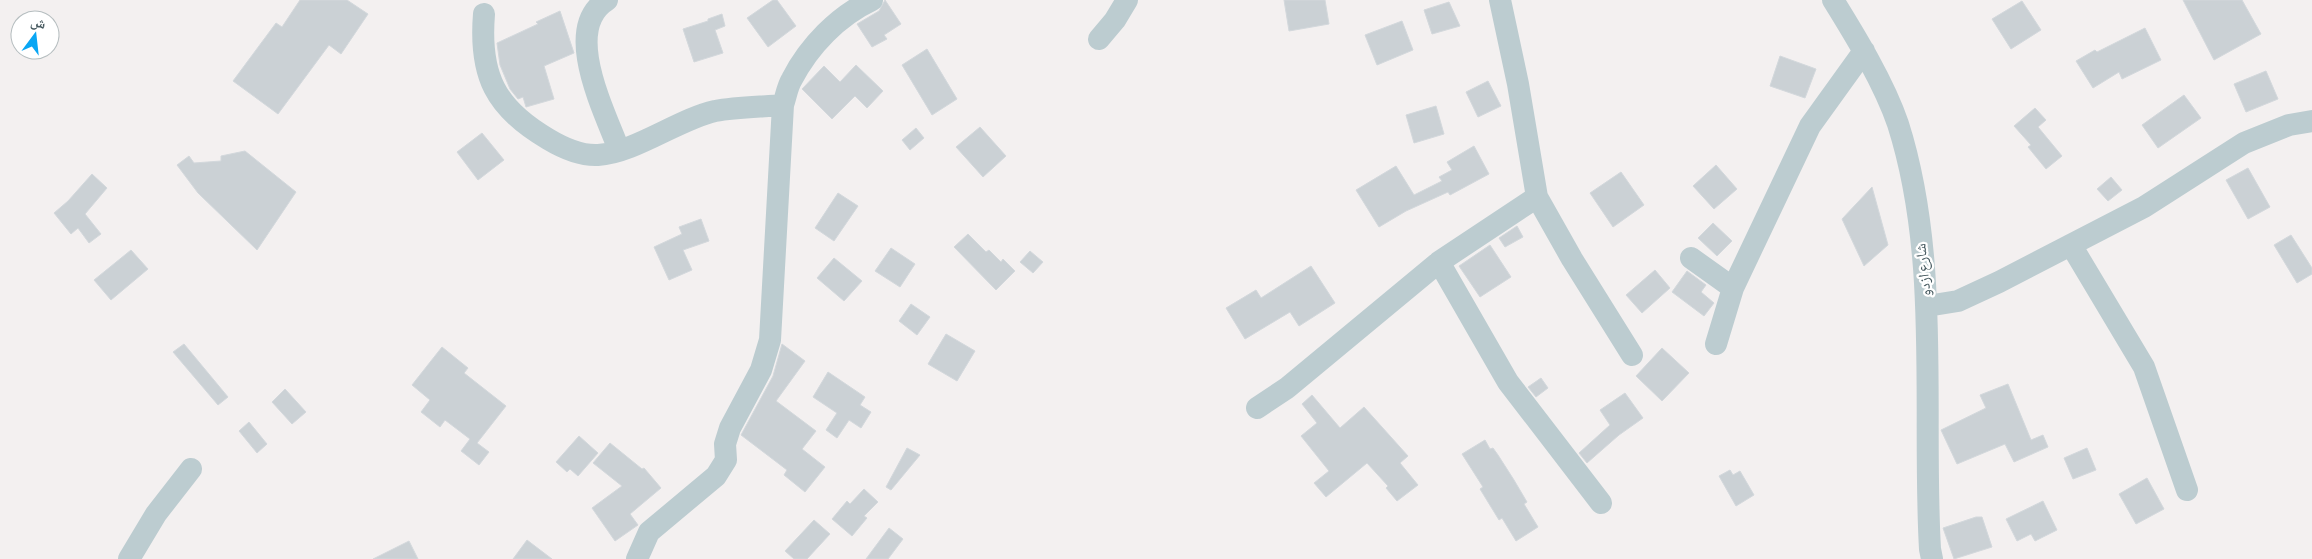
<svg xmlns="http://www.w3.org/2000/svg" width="2312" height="559" viewBox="0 0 2312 559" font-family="'Asap Condensed','Noto Naskh Arabic',sans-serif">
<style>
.building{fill:#cbd1d5;stroke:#d3d8dc}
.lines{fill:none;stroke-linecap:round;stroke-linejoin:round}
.minor{stroke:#bcccd0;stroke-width:22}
.labels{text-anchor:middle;stroke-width:4.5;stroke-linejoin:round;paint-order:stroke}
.street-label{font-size:15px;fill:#46595f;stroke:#fff}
</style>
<rect width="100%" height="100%" fill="#f3f0f0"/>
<path class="building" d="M300,0H347L368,14L341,54L329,45L278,114L233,81L276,23L282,27Z
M773,0H777L796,26L768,47L747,18Z
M885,0L901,24L884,35L887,39L872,47L857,24L879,11Z
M1284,0H1325L1329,24L1289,31Z
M2183,0H2242L2261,34L2214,60Z
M2022,1L2041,30L2011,49L1992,19Z
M1449,2L1460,26L1432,34L1424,10Z
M560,11L574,53L544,66L554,99L526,107L523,97L518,99L510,89L500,65L497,43L538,24L536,22Z
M722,14L725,26L715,30L723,53L694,62L683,29L708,21V19Z
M1402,21L1413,50L1377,65L1365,35Z
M2145,28L2161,60L2122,79L2119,72L2093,88L2076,61L2095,50L2097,52Z
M927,49L957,99L932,115L902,65Z
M1780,56L1816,69L1805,98L1770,86Z
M856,65L883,91L867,108L855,96L832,119L802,89L824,66L840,82Z
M2266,71L2278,99L2246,112L2234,84Z
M1488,81L1501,106L1478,117L1466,92Z
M2184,95L2201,118L2158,148L2142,125Z
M1436,106L1444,134L1414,143L1406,115Z
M2035,108L2046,120L2038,127L2062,156L2046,169L2028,147L2031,145L2014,126Z
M980,127L1006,156L983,177L956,147Z
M916,128L924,138L910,150L902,140Z
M482,133L504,160L478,180L457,152Z
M1474,146L1489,174L1450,195L1448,192L1406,211L1379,227L1356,190L1396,166L1414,195L1442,181L1439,177L1452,170L1447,162Z
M245,151L296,192L257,250L198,193L177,165L189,156L194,163L221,161V156Z
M1716,165L1737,189L1714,209L1693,186Z
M2248,168L2270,207L2248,219L2226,180Z
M1621,172L1644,205L1613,227L1590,193Z
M92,174L107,188L85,214L101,234L89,243L78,228L71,234L54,213L68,201Z
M2111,177L2122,190L2108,201L2097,189Z
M1872,187L1888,245L1864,266L1842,219Z
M838,193L858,206L834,241L815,228Z
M701,219L709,241L683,250L692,270L669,280L654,247L682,234L679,227Z
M1713,223L1732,241L1717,256L1698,238Z
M1517,226L1523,237L1505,247L1499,238Z
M968,234L986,252L989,250L1001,262L1003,259L1015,271L996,290L954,247Z
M2291,235L2312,268V274L2297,283L2274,245Z
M1490,245L1511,277L1480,297L1459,266Z
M891,248L915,264L900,287L875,271Z
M131,250L148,269L111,300L94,280Z
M1030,251L1043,262L1033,273L1020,262Z
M834,258L862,281L844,301L817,278Z
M1311,266L1335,303L1299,326L1290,312L1245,339L1226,308L1256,290L1261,298Z
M1655,270L1670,288L1642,313L1626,295Z
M1687,271L1706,285L1701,292L1714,303L1704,316L1672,292Z
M911,304L930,317L917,335L899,321Z
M946,334L975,351L957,381L928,364Z
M184,344L228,397L218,405L173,352Z
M782,344L805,361L776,401L816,431L802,449L825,467L805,492L784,475L787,470L741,435L773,376Z
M442,347L468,368L464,373L506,406L477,443L489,452L479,465L461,451L470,439L445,420L440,427L421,412L430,400L412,385Z
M1662,348L1689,373L1662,401L1636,376Z
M828,372L865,397L860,405L871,412L861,428L849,420L837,438L826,430L837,413L813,397Z
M1541,378L1548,388L1536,397L1528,387Z
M2008,384L2031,440L2043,435L2048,447L2014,462L2005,444L1957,464L1941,430L1986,408L1980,395Z
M285,389L306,412L292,424L272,402Z
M1625,393L1643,418L1619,435L1587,463L1579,453L1610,425L1600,410Z
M1312,395L1340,428L1364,407L1408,456L1400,463L1418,485L1397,501L1386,488L1388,486L1367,463L1326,497L1314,483L1329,471L1301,436L1317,423L1302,404Z
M249,422L267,444L257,453L239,431Z
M579,436L598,453L578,476L570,469L567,472L556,462Z
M1485,440L1490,449L1493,448L1498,455L1514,480L1527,502L1524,504L1538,527L1516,541L1502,518L1499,520L1480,489L1483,487L1462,454Z
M610,443L642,469L644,468L661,488L630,514L638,525L615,541L592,508L622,486L593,463Z
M907,448L920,455L891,490L886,487Z
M2087,448L2096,470L2073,479L2064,458Z
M1730,470L1733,475L1740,471L1754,495L1736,506L1719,476Z
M2147,478L2164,509L2136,524L2119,494Z
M864,489L878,502L864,516L867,518L852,536L832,519L847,501L850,504Z
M2043,501L2057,530L2035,541L2031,534L2017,541L2006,519Z
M1976,517H1982L1992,547L1954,559L1943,528Z
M814,520L830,534L807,559H794L785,551Z
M889,528L903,539L888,559H866Z
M527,540L552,559H513Z
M409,541L418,559H373Z"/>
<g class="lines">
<path class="minor" d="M607,0C561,28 605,112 619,150
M1833,0C1856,37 1884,83 1898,124C1941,259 1922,410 1930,549L1932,559
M484,14C479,75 495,108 548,139C563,148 580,156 598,155C634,153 679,119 715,111C737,107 761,107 783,105
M1099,39L1115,20L1127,0
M1537,197L1572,259L1632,355
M2071,245L2144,367L2187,490
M1691,258L1733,288
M1439,262L1508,382L1601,503
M1927,306L1958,301L1999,282L2144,207L2244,143L2289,125L2312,121
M1716,344L1733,288L1810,126L1864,51
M1257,408L1287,388L1439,262L1537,197L1518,84L1500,0
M129,559L156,514L191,469
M637,559L649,532L716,476L726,460L725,444L730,428L761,370L770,340L783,105C786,97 787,87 792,79C809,46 838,16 872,0"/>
</g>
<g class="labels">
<g class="street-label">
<text transform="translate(1923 270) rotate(-96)" y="5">شارع ازدو</text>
</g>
</g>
<g transform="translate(35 35) rotate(15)"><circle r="24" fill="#ffffff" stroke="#b5bdbf"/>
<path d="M0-4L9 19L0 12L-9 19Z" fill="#09a6f4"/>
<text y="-8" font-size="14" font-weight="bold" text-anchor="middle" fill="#46595f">ش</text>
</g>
</svg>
